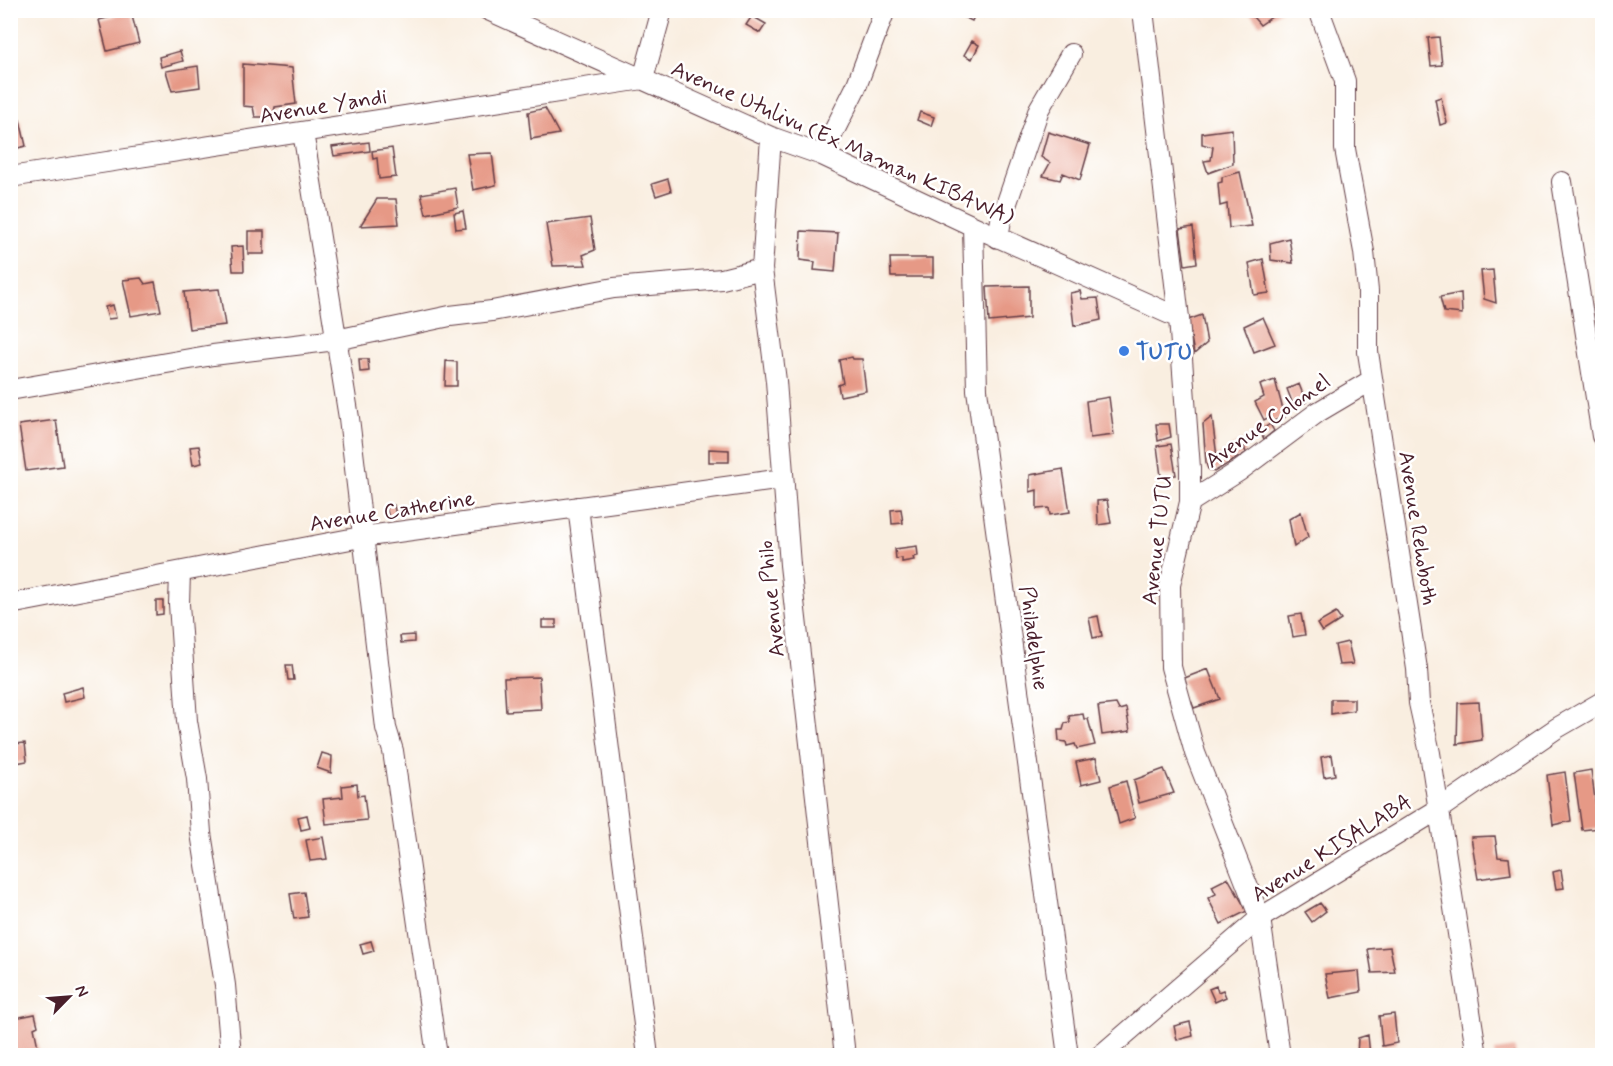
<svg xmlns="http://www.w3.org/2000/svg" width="1613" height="1066" viewBox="0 0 1613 1066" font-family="Mynerve,sans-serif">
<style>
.building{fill:#e69986}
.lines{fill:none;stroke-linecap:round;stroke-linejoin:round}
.minor-casing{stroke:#643e46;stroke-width:22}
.minor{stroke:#fff;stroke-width:20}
.shop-dot{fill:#3f7fe0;stroke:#fff;stroke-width:2}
.labels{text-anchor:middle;stroke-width:5;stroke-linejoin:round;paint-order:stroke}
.street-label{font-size:22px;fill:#4a1f2b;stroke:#fff}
.shop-label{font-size:22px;font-weight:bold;fill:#366cbe;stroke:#fff;text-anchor:start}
</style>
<rect width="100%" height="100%" fill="#fff"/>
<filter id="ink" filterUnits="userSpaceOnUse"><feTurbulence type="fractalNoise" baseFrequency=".0167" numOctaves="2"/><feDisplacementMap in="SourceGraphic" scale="12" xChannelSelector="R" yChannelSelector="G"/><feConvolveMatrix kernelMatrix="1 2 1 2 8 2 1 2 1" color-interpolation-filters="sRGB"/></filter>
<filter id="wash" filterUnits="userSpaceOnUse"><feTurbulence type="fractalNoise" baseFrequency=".008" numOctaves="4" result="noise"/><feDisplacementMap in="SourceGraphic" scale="24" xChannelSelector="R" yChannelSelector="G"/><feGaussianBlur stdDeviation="1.35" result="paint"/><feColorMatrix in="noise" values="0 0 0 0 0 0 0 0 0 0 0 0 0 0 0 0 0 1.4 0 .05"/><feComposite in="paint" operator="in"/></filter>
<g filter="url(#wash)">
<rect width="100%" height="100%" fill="#f9eee0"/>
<g id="blocks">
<path class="building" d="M949,10H977L972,21Z
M1247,10H1282L1260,25Z
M131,12L139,43L107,51L99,20Z
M752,16L766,24L760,33L746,25Z
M1439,37L1442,65L1431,66L1428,38Z
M972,41L979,45L972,59L964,55Z
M180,51L183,61L161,67L159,57Z
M243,64L292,68L296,104L275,107L273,117H255L253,107L243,106Z
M198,66L200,87L172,91L166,71Z
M1441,97L1447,123L1440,125L1435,99Z
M545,108L559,134L531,139L528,112Z
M920,112L934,117L931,126L917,120Z
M20,120L26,146L10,150V123Z
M1232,129L1233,164L1208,173L1204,161L1211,160L1213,147L1202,144V133Z
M1048,132L1090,145L1080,180L1063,173L1060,180L1043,176L1050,163L1041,157Z
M369,142L370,151L334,156L332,147Z
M392,148L396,177L379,179L377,158L373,159L372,151Z
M492,153L496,185L473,190L467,154Z
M1240,172L1252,226L1229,228L1227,204L1220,206L1218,183L1222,182V177Z
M668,179L671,191L656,196L652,184Z
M455,188L458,207L426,214L421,194Z
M377,199H396L399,224L360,226Z
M463,211L466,228L456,229L454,213Z
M590,218L595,250L583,255L586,265L553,266L546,224Z
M1193,227L1197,263L1185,265L1180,229Z
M248,231H264V254H248Z
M801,231L838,233L835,272L814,270L815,262L800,260Z
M1289,238L1293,263L1271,260L1270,243Z
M243,246L244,271H233L231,247Z
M890,258H933V277H891Z
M1263,259L1269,293L1254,295L1249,263Z
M1493,270L1496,303L1484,299L1481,271Z
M10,276L17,298L10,300Z
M141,278L145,284L155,282L161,311L131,316L123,280Z
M1029,286V318L989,322L987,287Z
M219,289L225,325L189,329L184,292Z
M1080,291L1082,299L1098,298L1101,320L1074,326L1070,293Z
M1461,293L1462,314L1444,312L1440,297Z
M113,305L116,318L108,319L105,307Z
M1202,315L1207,343L1194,354L1188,320Z
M1263,317L1275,344L1254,352L1244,326Z
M852,357L853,359H862L866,391L840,396L838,385L843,383L839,360Z
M359,359H368L369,371L360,372Z
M446,361L457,362V386H445Z
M1275,380L1285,417L1271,422L1269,417L1264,420L1255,402L1264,397L1260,385Z
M1299,384L1306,402L1294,407L1287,389Z
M1109,397L1114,435L1090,438L1086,401Z
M1212,417L1217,457L1242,440L1246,453L1214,472L1208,469L1206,463L1203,424Z
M56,420L63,466L26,471L19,425Z
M1156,424H1169L1171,437L1158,441Z
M1270,424L1274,431L1264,439L1260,431Z
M1171,444L1176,475L1161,476L1157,446Z
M199,446L202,463L193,465L190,447Z
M709,449L729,450V462H709Z
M1063,469L1070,512L1050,515L1049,508L1037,509V490L1030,492V475Z
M1107,500L1111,523L1098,525L1097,501Z
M394,505L396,517L389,519L386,506Z
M901,509L903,523L892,524L891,510Z
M1301,512L1308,537L1294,547L1289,519Z
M917,546L918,556L913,557L914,560L902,562V558L896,559L895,549Z
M156,601H163V614L156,615Z
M1336,613L1341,620L1322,632L1317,624Z
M1301,614L1305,635L1293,637L1289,616Z
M1098,616L1102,636L1093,638L1089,618Z
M542,620H556V628H542Z
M414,635V642L401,643L400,636Z
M1348,642L1353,664L1339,665L1335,645Z
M286,665H292L294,680H288Z
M1208,669L1220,699L1194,708L1182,679Z
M539,677L541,709L506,711L504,678Z
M83,687L85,697L64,702L62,693Z
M1331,699H1354V710L1331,714Z
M1479,702L1482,740L1457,744L1458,703Z
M1116,704L1119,710L1126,708L1130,731L1102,735L1098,706Z
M1083,714L1084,719H1088L1095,745L1077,749L1075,744L1067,746L1066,742L1059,741L1058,730H1063L1065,723L1070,722L1069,716Z
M25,743L27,761L16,763L14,744Z
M322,753L332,756L331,773L317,768Z
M1332,755L1335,775L1324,777L1321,757Z
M1096,758L1101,780L1081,785L1076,762Z
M1164,769L1174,793L1139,803L1134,780Z
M1591,770L1599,828L1582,830L1574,773Z
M1565,772L1571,821L1553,825L1547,775Z
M1126,781L1135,818L1119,824L1110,786Z
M357,784L358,796L364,795L367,820L326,824L323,799L343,797L342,786Z
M307,815L310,828L301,830L298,817Z
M1495,836L1498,857L1509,858L1511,874L1478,879L1471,837Z
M323,837L327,859L310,861L306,840Z
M1561,870L1564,888L1556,889L1553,872Z
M1228,878L1247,911L1221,924L1208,898L1216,894L1212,886Z
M304,892L308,917L294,919L290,894Z
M1320,903L1326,911L1312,922L1305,912Z
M371,941L374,951L363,954L360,944Z
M1390,947L1395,972L1372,973L1368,949Z
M1359,971L1361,992L1330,998L1325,974Z
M1216,986L1218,992L1223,990L1226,997L1215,1002L1209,989Z
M35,1014L38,1026L34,1028L40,1056H10V1019Z
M1394,1014L1397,1043L1382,1046L1379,1016Z
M1190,1022L1193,1036L1177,1040L1174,1026Z
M1368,1035L1370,1056H1357L1358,1038Z
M1515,1048L1516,1056H1495V1051Z"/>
</g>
</g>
<g filter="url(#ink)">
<use href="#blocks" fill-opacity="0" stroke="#643e46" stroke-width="1.5"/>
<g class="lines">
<defs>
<path id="minor" d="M488,10L771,137L822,155L973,226L1179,318
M1143,10L1179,318L1190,468V502L1170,585L1171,667L1195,753L1260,918L1280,1056
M1319,10L1345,81V149L1364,252L1368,291V352L1417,669L1419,703L1430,753L1477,1056
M303,132L349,418L386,728L393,751L437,1056
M771,137L762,269L776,381L790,565L845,1056
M822,155L856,87L885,10
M10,177L643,79L662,10
M1562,182L1602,436
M973,226L977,390L1068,1056
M998,238L1001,220L1039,109L1071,54
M10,390L213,355L336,340L450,316L492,311L614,288L722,279L762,269
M1190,502L1239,471L1318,412L1372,380
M578,507L648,1056
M180,573L179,604L187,721L197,779L201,833L225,985L231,1056
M10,604L361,537L783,479
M1100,1056L1260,918L1439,809L1557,728L1602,702"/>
</defs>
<use href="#minor" class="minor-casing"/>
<use href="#minor" class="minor"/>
</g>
</g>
<circle class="shop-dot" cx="1124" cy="351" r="6"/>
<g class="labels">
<g class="street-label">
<text transform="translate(323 105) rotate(-9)" y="8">Avenue Yandi</text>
<text transform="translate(843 142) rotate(24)" y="8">Avenue Utulivu (Ex Maman KIBAWA)</text>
<text transform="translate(1267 420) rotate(-35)" y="8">Avenue Colonel</text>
<text transform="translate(392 510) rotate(-9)" y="8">Avenue Catherine</text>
<text transform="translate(1419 528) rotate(81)" y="8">Avenue Rehoboth</text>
<text transform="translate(1156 540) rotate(-83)" y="8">Avenue TUTU</text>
<text transform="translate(770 599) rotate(-96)" y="8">Avenue Philo</text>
<text transform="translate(1035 638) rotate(82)" y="8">Philadelphie</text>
<text transform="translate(1331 847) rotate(-32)" y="8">Avenue KISALABA</text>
</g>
<g class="shop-label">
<text x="1136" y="359">TUTU</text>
</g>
</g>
<rect width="1613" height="1066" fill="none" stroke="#fff" stroke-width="36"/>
<g transform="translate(69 997) rotate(65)" stroke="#ffffff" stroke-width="4.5" paint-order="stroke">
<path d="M0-4.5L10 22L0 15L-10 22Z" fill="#4a1f2b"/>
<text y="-9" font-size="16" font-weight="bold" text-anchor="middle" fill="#4a1f2b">N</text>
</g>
</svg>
